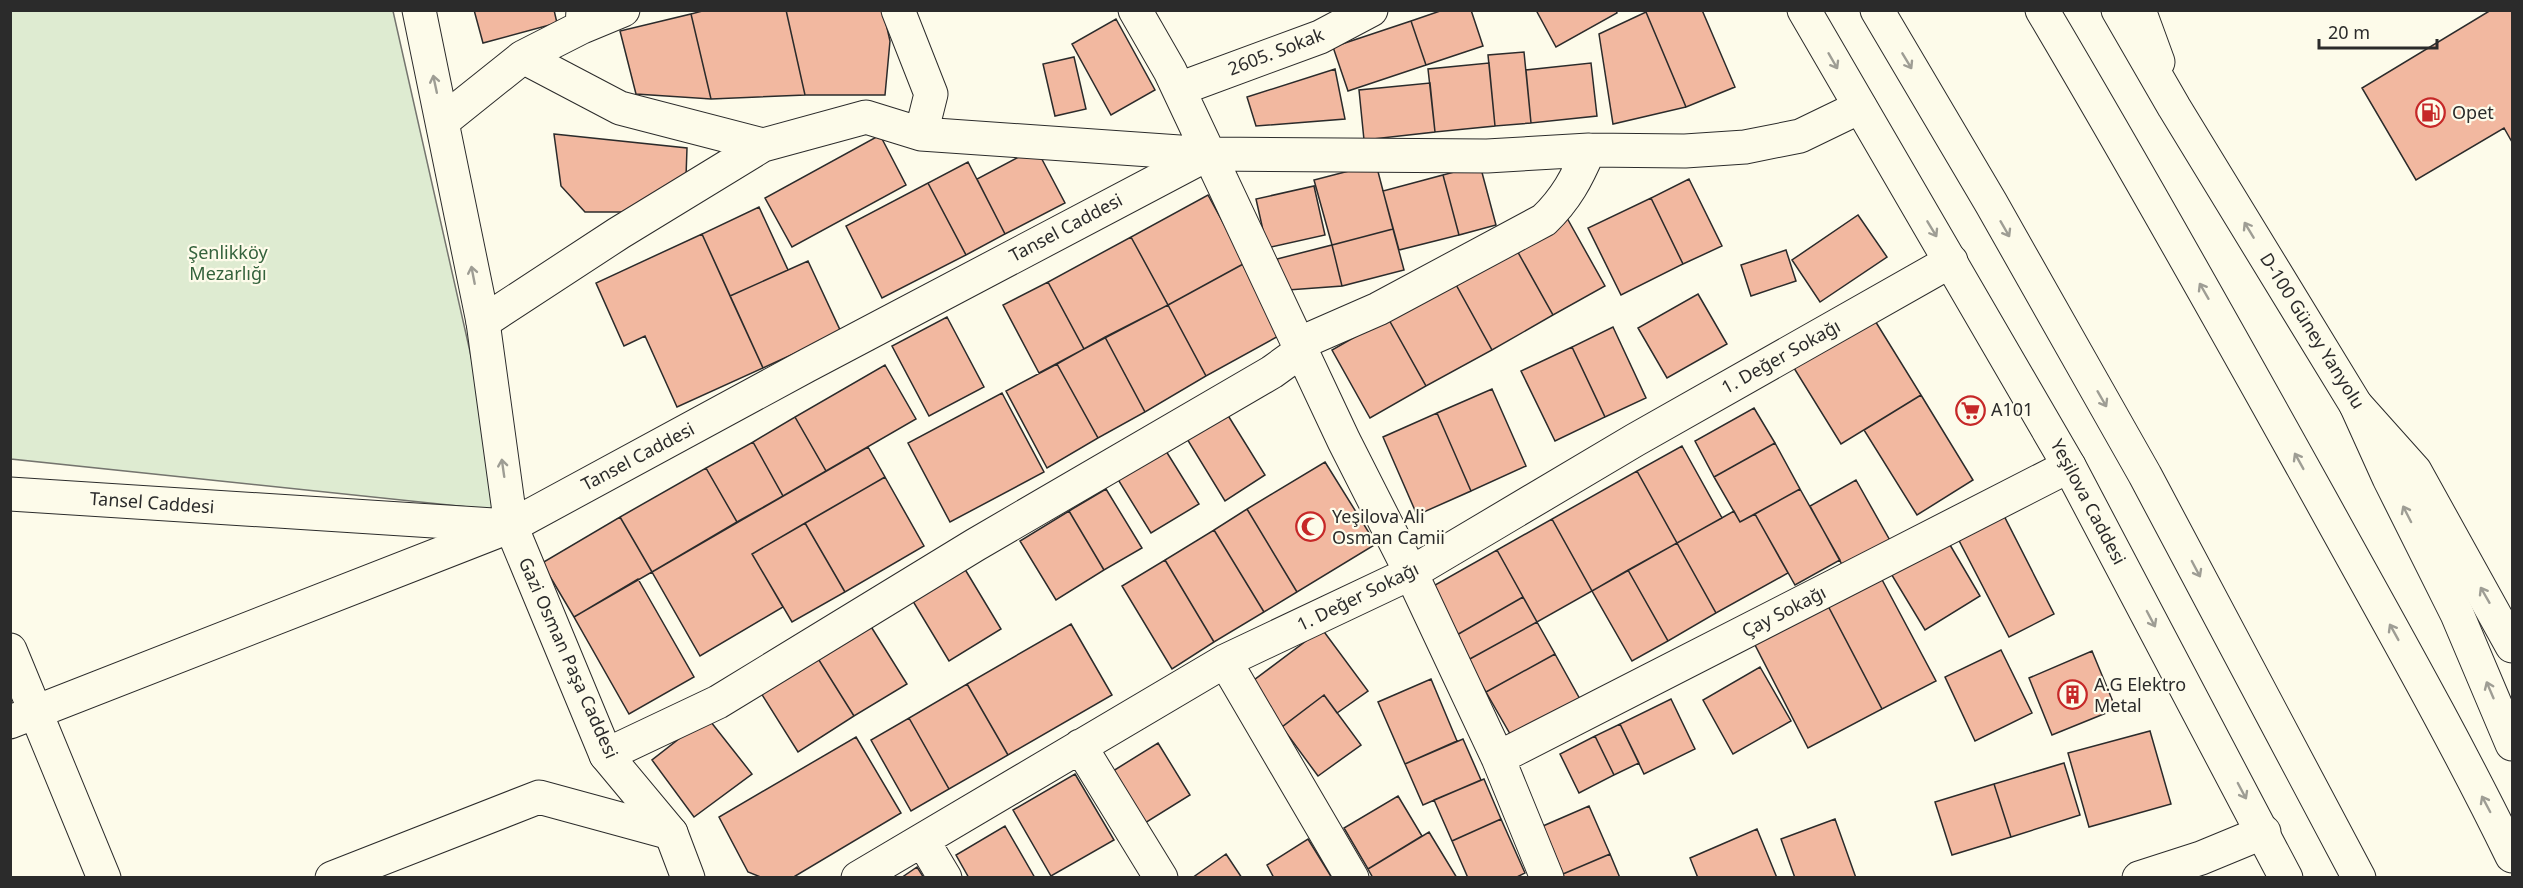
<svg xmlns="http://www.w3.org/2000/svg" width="2523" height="888" viewBox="0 0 2523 888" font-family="'Noto Sans',sans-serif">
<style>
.green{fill:#deebd1;stroke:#74746e;stroke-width:1.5}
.building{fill:#f2b8a0;stroke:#2b2b2b;stroke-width:1.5}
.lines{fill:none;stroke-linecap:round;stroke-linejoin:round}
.minor-casing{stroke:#2b2b2b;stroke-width:35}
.tertiary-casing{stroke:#2b2b2b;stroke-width:35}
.primary-casing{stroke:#2b2b2b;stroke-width:35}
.trunk-casing{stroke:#2b2b2b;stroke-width:35}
.minor{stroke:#fdfbea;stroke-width:33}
.tertiary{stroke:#fdfbea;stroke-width:33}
.primary{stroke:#fdfbea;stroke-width:33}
.trunk{stroke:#fdfbea;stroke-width:33}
.oneway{stroke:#9e9d94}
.labels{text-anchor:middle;stroke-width:4.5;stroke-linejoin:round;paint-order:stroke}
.street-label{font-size:18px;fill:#2b2b2b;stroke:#fdfbea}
.poi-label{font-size:18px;fill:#2b2b2b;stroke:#fdfbea;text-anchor:start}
.park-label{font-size:18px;fill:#34623c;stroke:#fdfbea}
</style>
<rect width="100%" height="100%" fill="#fdfbea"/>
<path class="green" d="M11,11H393L506,511L11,459Z"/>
<path class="building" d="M474,10H554L557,23L483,43Z
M706,10H786L805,95L711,99L691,14Z
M786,10H883L890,41L885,95H805Z
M1443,10H1471L1483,46L1426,65L1411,21Z
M1536,10H1616L1617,13L1556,47Z
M1649,10H1702L1735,87L1686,107L1646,12Z
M2491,10H2512V142L2504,128L2416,180L2362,88Z
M1646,12L1686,107L1613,124L1599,34Z
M691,14L711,99L636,94L620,31Z
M1116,19L1155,90L1111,115L1072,44Z
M1411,21L1426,65L1348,91L1333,47Z
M1524,52L1531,123L1495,126L1488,55Z
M1074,57L1086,109L1055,116L1043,64Z
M1489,63L1495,126L1435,132L1428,69Z
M1591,63L1597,116L1531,123L1526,70Z
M1335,69L1345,119L1256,126L1247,97Z
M1430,83L1435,132L1364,140L1359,90Z
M554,134L687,148L686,177L623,212H585L561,186Z
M880,135L906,185L792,247L765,198Z
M1036,148L1065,203L1005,234L977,179Z
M968,162L1005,234L966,255L928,183Z
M1376,164L1393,229L1332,245L1314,180Z
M1480,165L1496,225L1459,235L1443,175Z
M1443,175L1459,235L1399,250L1383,191Z
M1689,179L1722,246L1683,264L1651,198Z
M928,183L966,255L882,298L846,226Z
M1314,186L1325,235L1267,248L1256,199Z
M1208,195L1245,263L1168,305L1131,237Z
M1651,198L1683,264L1621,295L1588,228Z
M759,207L788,270L730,296L702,234Z
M1858,215L1887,257L1820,302L1792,260Z
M1567,218L1605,286L1553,315L1515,247Z
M1393,229L1404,270L1342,286L1332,245Z
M702,234L763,368L677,407L645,336L624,346L596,283Z
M1131,237L1168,305L1084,349L1048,282Z
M1332,245L1342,286L1288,290L1277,259Z
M1515,247L1553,315L1492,350L1454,281Z
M1786,250L1796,281L1751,296L1741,265Z
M808,261L841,332L763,368L730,296Z
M1245,263L1284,333L1206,376L1168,305Z
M1454,281L1492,350L1426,386L1388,318Z
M1048,282L1084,349L1039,373L1003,305Z
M1698,294L1727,344L1667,378L1638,328Z
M1168,305L1206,376L1145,412L1105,337Z
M1869,311L1921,395L1841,444L1789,360Z
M947,317L984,387L929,416L892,346Z
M1388,318L1426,386L1370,418L1332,350Z
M1613,327L1646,398L1605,417L1572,347Z
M1105,337L1145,412L1098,438L1057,364Z
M1572,347L1605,417L1555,441L1521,371Z
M1057,364L1098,438L1047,468L1006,391Z
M885,365L916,419L826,471L795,417Z
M1492,389L1526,466L1471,491L1437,413Z
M1002,393L1044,472L950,522L908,443Z
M1921,395L1973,480L1917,515L1864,430Z
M1754,408L1775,443L1714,477L1695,441Z
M1224,409L1265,475L1225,501L1184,434Z
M1437,413L1471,491L1417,515L1383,437Z
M795,417L826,471L783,496L753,442Z
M753,442L783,496L737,522L706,468Z
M1161,443L1199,504L1151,533L1114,473Z
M1775,443L1800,489L1740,522L1714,477Z
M1682,446L1722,518L1677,543L1637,471Z
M868,447L885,477L752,554L783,607L700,656L652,572Z
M1325,462L1376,544L1297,592L1247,509Z
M706,468L737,522L652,572L620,517Z
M1637,471L1677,543L1592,591L1552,519Z
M885,477L924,546L845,592L805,523Z
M1856,480L1892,544L1845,570L1810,506Z
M1106,489L1142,548L1104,570L1069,511Z
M1800,489L1840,560L1795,585L1755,514Z
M1998,504L2054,614L2009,637L1952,527Z
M1247,509L1297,592L1264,612L1214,530Z
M1069,511L1104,570L1056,600L1020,541Z
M1734,511L1740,522L1755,514L1788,573L1716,613L1677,543Z
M620,517L652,572L574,617L542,563Z
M1552,519L1592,591L1537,622L1497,550Z
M805,523L845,592L792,622L752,554Z
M1214,530L1264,612L1214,642L1165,560Z
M1943,533L1980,596L1925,630L1887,567Z
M1677,543L1716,613L1668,641L1628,570Z
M1497,550L1523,597L1455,636L1428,589Z
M1165,560L1214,642L1172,669L1122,586Z
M960,561L1001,629L949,661L908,593Z
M1628,570L1668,641L1632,661L1592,591Z
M1879,574L1936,681L1882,709L1826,602Z
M638,579L694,677L629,714L574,617Z
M1523,597L1537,622L1468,660L1455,636Z
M1826,602L1882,709L1808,748L1753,641Z
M1537,622L1555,654L1486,692L1468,660Z
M1071,624L1112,695L1008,755L967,684Z
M870,625L907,684L854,716L817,657Z
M1322,629L1368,691L1337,713L1324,695L1282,727L1250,683Z
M2001,650L2032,713L1975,741L1945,677Z
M2092,651L2116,709L2052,735L2029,678Z
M1555,654L1581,701L1513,739L1486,692Z
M817,657L854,716L798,752L761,693Z
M1760,667L1791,721L1733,754L1703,700Z
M1431,679L1457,741L1405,764L1378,702Z
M967,684L1008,755L949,789L909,718Z
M1324,695L1361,745L1318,776L1282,727Z
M1671,699L1695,749L1644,774L1620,724Z
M707,717L752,774L694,817L652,760Z
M909,718L949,789L911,811L871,740Z
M1620,724L1639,763L1614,775L1595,736Z
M2150,731L2171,804L2089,827L2068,753Z
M1595,736L1614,775L1579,793L1560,754Z
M856,737L901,813L792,878H763L748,872L719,817Z
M1463,739L1481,780L1423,805L1405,764Z
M1158,743L1190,795L1145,823L1113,771Z
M2064,763L2080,815L2011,837L1994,784Z
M1075,774L1114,840L1051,876L1013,810Z
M1484,779L1501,819L1452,841L1434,800Z
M1994,784L2011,837L1952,855L1935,802Z
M1398,796L1422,836L1368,869L1344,828Z
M1589,806L1610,854L1563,874L1543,826Z
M1501,819L1525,873L1515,878H1468L1452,841Z
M1835,819L1856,878H1795L1781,839Z
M1005,826L1035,878H969L956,855Z
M1757,829L1777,878H1698L1690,858Z
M1429,832L1457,878H1373L1368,869Z
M1308,839L1332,878H1274L1267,865Z
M1226,854L1242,878H1192Z
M1610,854L1620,878H1564L1563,874Z
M917,867L924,878H901Z"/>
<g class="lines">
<defs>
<path id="minor" d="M898,10L931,94L921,134
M1135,10L1170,71L1344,441L1411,573L1498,758L1547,878
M2139,10L2158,62
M582,27L623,10
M523,57L582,27L583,10
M1179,89L1320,37L1371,10
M443,121L523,57L620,108L763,145L866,117L921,134L1208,154L1487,156L1589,150L1685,151L1745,147L1800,136L1860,107
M483,322L619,233L763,145
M1298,344L1378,309L1544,220C1566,199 1577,178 1589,150
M10,650L104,878
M1225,661L1352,878
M10,722L511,526
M1080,746L1161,878
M606,755L718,702L975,545L1272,372L1301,351
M1498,758L2069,466
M923,841L945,878
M332,878L539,797L671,833
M858,878L1225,661L1411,573L1635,440L1951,261"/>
<path id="tertiary" d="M419,10L483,322L511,526L606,755L671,833L688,878
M10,494L511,526L806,366L1208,154
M2139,878L2201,858L2264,832"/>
<path id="primary" d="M1804,10L2069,466L2286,878
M2118,10L2174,107L2356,405L2415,471L2512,646"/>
<path id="trunk" d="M1877,10L1991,203L2145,475L2359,878
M2042,10C2138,172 2230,336 2321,500C2386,618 2453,735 2512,856
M2356,405L2389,478L2457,614L2512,744"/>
</defs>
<use href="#minor" class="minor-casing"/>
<use href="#tertiary" class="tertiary-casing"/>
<use href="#primary" class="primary-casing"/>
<use href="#trunk" class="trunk-casing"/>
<use href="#minor" class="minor"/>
<use href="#tertiary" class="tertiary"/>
<use href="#primary" class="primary"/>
<use href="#trunk" class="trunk"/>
</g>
<defs><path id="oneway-shaft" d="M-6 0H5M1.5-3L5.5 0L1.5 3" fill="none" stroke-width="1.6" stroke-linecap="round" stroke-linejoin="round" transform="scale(1.5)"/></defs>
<g class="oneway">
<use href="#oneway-shaft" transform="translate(1833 61) rotate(60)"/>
<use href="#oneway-shaft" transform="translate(1907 61) rotate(59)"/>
<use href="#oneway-shaft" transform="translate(435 84) rotate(-102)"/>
<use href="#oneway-shaft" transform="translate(1932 229) rotate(59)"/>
<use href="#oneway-shaft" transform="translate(2005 229) rotate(60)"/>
<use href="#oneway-shaft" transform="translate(2249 230) rotate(-121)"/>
<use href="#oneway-shaft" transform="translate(473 275) rotate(-101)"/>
<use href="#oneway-shaft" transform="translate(2204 291) rotate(-120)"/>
<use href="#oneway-shaft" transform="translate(2102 399) rotate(60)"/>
<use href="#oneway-shaft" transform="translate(2299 461) rotate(-119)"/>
<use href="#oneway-shaft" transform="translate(503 468) rotate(-98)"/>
<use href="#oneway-shaft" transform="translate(2407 514) rotate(-117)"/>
<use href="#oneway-shaft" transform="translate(2196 569) rotate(62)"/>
<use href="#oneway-shaft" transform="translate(2485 595) rotate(-120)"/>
<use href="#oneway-shaft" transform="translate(2151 619) rotate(62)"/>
<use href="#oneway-shaft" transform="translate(2394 632) rotate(-119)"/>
<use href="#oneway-shaft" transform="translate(2490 690) rotate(-113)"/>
<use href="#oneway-shaft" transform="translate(2242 791) rotate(62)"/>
<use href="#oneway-shaft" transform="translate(2486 804) rotate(-118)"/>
</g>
<defs>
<symbol id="fuel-ring" viewBox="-11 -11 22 22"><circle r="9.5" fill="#fdfbea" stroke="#c62828" stroke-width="1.5"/><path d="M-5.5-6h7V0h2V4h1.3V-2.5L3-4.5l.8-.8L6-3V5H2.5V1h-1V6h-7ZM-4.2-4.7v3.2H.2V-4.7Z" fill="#c62828"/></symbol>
<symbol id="supermarket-ring" viewBox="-11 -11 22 22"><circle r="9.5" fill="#fdfbea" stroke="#c62828" stroke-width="1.5"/><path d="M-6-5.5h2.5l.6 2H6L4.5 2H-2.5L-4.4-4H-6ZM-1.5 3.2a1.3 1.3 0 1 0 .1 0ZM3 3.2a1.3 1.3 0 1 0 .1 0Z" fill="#c62828"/></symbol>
<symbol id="mosque-ring" viewBox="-11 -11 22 22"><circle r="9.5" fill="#fdfbea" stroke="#c62828" stroke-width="1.5"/><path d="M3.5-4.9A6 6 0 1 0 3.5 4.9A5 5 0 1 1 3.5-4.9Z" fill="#c62828"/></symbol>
<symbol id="building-ring" viewBox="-11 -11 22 22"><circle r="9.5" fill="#fdfbea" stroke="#c62828" stroke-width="1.5"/><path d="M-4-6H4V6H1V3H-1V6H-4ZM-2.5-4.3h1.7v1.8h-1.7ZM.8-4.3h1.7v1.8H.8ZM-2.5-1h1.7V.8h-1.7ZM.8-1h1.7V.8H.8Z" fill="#c62828"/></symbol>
</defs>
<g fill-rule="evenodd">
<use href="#fuel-ring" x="2414" y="96" width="33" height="33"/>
<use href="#supermarket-ring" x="1954" y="394" width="33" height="33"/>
<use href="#mosque-ring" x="1294" y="510" width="33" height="33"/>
<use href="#building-ring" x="2056" y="678" width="33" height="33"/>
</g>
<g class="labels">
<g class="street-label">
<text transform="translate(1276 52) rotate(-21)" y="6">2605. Sokak</text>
<text transform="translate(1066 228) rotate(-28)" y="6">Tansel Caddesi</text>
<text transform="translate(2312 331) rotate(58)" y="6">D-100 Güney Yanyolu</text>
<text transform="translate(1781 357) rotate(-29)" y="6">1. Değer Sokağı</text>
<text transform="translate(638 457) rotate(-28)" y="6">Tansel Caddesi</text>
<text transform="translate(2088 502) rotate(62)" y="6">Yeşilova Caddesi</text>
<text transform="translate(152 503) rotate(4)" y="6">Tansel Caddesi</text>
<text transform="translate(1358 597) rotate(-26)" y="6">1. Değer Sokağı</text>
<text transform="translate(1784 612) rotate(-27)" y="6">Çay Sokağı</text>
<text transform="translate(568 658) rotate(66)" y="6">Gazi Osman Paşa Caddesi</text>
</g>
<g class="poi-label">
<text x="2452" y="119">Opet</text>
<text x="1991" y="416">A101</text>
<text x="1332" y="523">Yeşilova Ali<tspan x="1332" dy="21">Osman Camii</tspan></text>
<text x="2094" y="691">A.G Elektro<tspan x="2094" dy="21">Metal</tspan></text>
</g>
<g class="park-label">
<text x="228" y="259">Şenlikköy<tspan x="228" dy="21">Mezarlığı</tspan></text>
</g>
</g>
<rect width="2523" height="888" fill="none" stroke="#2b2b2b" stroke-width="24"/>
<path d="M2319 39v9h118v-9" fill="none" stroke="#2b2b2b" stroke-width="3"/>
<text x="2328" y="39" font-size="18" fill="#2b2b2b" stroke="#fdfbea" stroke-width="4.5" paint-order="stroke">20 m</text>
</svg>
